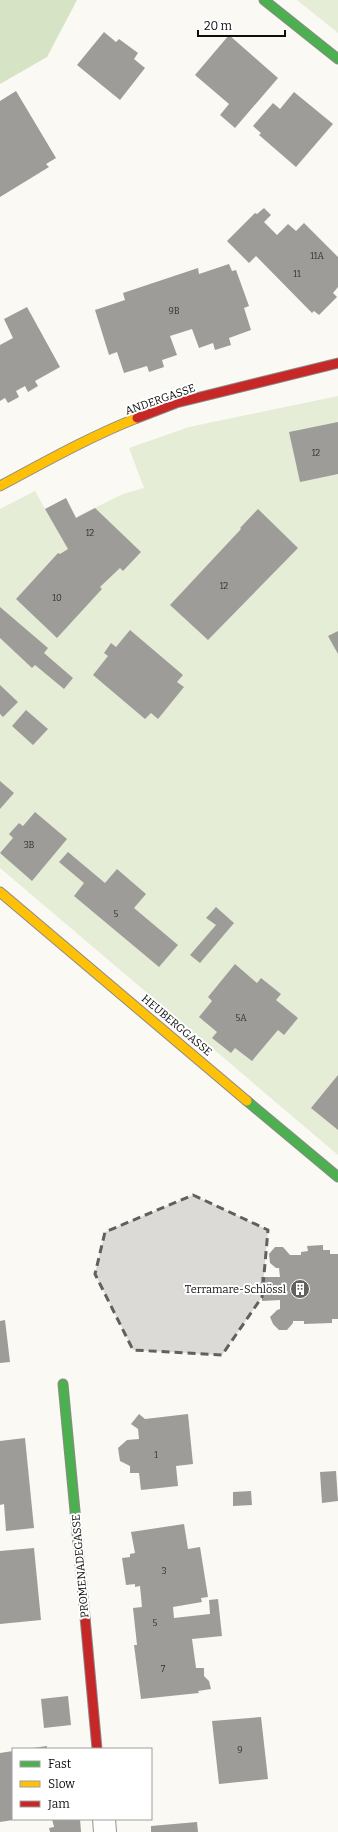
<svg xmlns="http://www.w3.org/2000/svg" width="338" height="1832" viewBox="0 0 338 1832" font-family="Bitter,serif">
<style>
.green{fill:#e5edd6}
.forest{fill:#d6e4c5}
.building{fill:#9e9c99}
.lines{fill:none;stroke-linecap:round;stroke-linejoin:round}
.street-casing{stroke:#949492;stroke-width:24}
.fast-casing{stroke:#8b8a88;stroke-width:11}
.slow-casing{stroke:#8b8a88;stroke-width:11}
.jam-casing{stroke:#8b8a88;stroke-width:11}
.street{stroke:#fefefd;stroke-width:22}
.fast{stroke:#4caf50;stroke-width:9}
.slow{stroke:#ffc107;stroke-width:9}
.jam{stroke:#c62828;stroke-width:9}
.marked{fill:#61605e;fill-opacity:0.2;stroke:#61605e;stroke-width:3;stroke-dasharray:8 5;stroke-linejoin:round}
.labels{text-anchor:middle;stroke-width:4;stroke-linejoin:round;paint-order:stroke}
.number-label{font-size:9px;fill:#323231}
.street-label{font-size:11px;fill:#0e0e0e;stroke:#fff}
.poi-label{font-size:11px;fill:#0e0e0e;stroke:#fff;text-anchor:end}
</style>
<rect width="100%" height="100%" fill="#faf9f4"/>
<path class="green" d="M297,0H338V33Z
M338,396V1155L0,868V509L35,491L45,509L66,498L76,517L123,494L144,488L129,448L189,427Z"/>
<path class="forest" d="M0,0H77L47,57L0,84Z"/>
<path class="building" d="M104,32L116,42L119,39L138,53L134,59L145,68L120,100L77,65Z
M229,35L278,78L235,128L220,115L229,104L195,75Z
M16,91L56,158L46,164L49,167L0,197V101Z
M294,92L333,124L296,167L259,135L261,133L253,126L273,103L280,109Z
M264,208L271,215L264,222L277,235L288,224L296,231L304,223L338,257V287L333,293L337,297L319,315L314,311L312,313L256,256L249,263L227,241L255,213L257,214Z
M229,264L232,271L236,270L249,306L244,308L251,330L229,338L231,345L215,350L213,343L199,348L192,329L170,336L177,355L162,360L164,367L149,372L147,366L124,373L117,352L109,355L95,310L125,300L123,293L198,268L199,274Z
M27,307L60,367L35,381L38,386L28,392L25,386L16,391L19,397L8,403L5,398L0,401V345L13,338L4,319Z
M338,422V474L300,482L289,432Z
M66,498L76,518L95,508L141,552L123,571L120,568L100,587L102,589L57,638L16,599L58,553L60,554L68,549L45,509Z
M258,509L298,548L208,640L170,605L241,529L240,528Z
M0,607L48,648L44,653L73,678L64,689L35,665L32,668L0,638Z
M130,630L183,675L177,682L184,687L158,719L151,713L145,719L93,675L108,656L104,653L111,643L116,647Z
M338,631V654L328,636Z
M0,685L18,702L3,717L0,714Z
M26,710L48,729L33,745L12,726Z
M0,781L14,793L0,809Z
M35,812L67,839L32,881L0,853L13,838L9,834L19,823L23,826Z
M68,852L105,883L117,869L146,894L134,908L178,945L159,967L74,896L84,883L59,862Z
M216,907L234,923L200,963L190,955L216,925L206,918Z
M235,964L257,983L261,978L281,994L276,1000L298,1018L284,1035L278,1030L252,1061L235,1048L231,1053L212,1038L217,1032L199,1017L212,1001L208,997Z
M338,1075V1130L311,1108Z
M323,1245V1250H330V1254H338V1319H332V1323L304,1324V1321H293V1323L287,1330H279L273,1324L270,1317L277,1310L280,1309V1300L262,1301L261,1277H280L279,1268H276L270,1263L269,1254L275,1247H283L290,1255H301V1252L308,1251L307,1246Z
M5,1320L10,1362L0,1363V1321Z
M139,1414L145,1419L188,1414L193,1464L176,1466L178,1486L141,1490L139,1473H130V1466L120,1461L118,1448L127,1440L139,1439L138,1429L131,1424Z
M25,1438L34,1528L6,1531L4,1504L0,1505V1441Z
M336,1471L338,1501L322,1503L320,1472Z
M251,1491L252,1505L233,1506V1492Z
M184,1524L188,1549L200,1547L208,1597L201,1598L202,1602L173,1607L174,1618L210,1614L209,1600L218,1599L222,1636L192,1639L196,1668H204V1676L209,1681L211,1689L198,1691L199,1693L141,1699L134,1645H137L133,1608L142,1607L140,1586L135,1587V1584L126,1585L122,1558L130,1557V1554L135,1553L131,1532Z
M34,1548L41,1620L0,1624V1551Z
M68,1696L71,1725L44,1728L41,1699Z
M261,1717L268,1779L219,1784L212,1721Z
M47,1746V1749H33V1748Z
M13,1751V1820L0,1822V1753Z
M52,1819H80L81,1832H50L49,1828L54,1827Z
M197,1822L198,1832H151V1826Z"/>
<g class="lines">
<defs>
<path id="street" d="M104,1819L105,1832"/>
<path id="fast" d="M264,0L338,59
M247,1101L338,1177
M63,1384L85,1617"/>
<path id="slow" d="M0,486C45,462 89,437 137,418
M0,892L247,1101"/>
<path id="jam" d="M137,418L176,403L338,363
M85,1617L97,1749"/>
</defs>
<use href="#street" class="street-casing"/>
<use href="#fast" class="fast-casing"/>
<use href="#slow" class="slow-casing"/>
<use href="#jam" class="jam-casing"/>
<use href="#street" class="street"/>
<use href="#fast" class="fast"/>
<use href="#slow" class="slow"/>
<use href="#jam" class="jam"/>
</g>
<path class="marked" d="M193,1195L268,1230L262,1297L222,1355L133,1350L95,1274L105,1232Z"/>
<defs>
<symbol id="building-disc" viewBox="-11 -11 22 22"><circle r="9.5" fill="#61605e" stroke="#fff"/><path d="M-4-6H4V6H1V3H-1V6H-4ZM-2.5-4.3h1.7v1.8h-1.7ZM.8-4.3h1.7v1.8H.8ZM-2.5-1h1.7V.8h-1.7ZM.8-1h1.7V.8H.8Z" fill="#fff"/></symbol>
</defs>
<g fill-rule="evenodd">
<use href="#building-disc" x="289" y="1278" width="22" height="22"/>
</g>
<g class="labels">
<g class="number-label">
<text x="317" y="259">11A</text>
<text x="297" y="277">11</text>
<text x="174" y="314">9B</text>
<text x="316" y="456">12</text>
<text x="90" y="536">12</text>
<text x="224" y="589">12</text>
<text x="57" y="601">10</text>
<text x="29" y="848">3B</text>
<text x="116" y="917">5</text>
<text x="241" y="1021">5A</text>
<text x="156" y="1458">1</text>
<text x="164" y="1574">3</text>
<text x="155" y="1626">5</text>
<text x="163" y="1672">7</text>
<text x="240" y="1753">9</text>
</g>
<g class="street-label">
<text transform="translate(160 399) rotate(-19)" y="4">ANDERGASSE</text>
<text transform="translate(177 1025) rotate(40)" y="4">HEUBERGGASSE</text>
<text transform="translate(80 1566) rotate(-95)" y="4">PROMENADEGASSE</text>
</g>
<g class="poi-label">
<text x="286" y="1293">Terramare-Schlössl</text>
</g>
</g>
<rect x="12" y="1748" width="140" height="72" fill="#ffffff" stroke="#9f9f9f"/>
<rect x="20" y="1761" width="20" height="6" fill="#4caf50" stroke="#9f9f9f"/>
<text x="48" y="1768" font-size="12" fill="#0e0e0e">Fast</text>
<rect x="20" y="1781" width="20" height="6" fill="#ffc107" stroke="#9f9f9f"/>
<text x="48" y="1788" font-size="12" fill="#0e0e0e">Slow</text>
<rect x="20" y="1801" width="20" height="6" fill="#c62828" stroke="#9f9f9f"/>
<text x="48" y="1808" font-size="12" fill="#0e0e0e">Jam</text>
<path d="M198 30v6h87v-6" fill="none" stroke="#0e0e0e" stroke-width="2"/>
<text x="204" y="30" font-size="12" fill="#0e0e0e" stroke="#ffffff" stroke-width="3" paint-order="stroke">20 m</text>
</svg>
